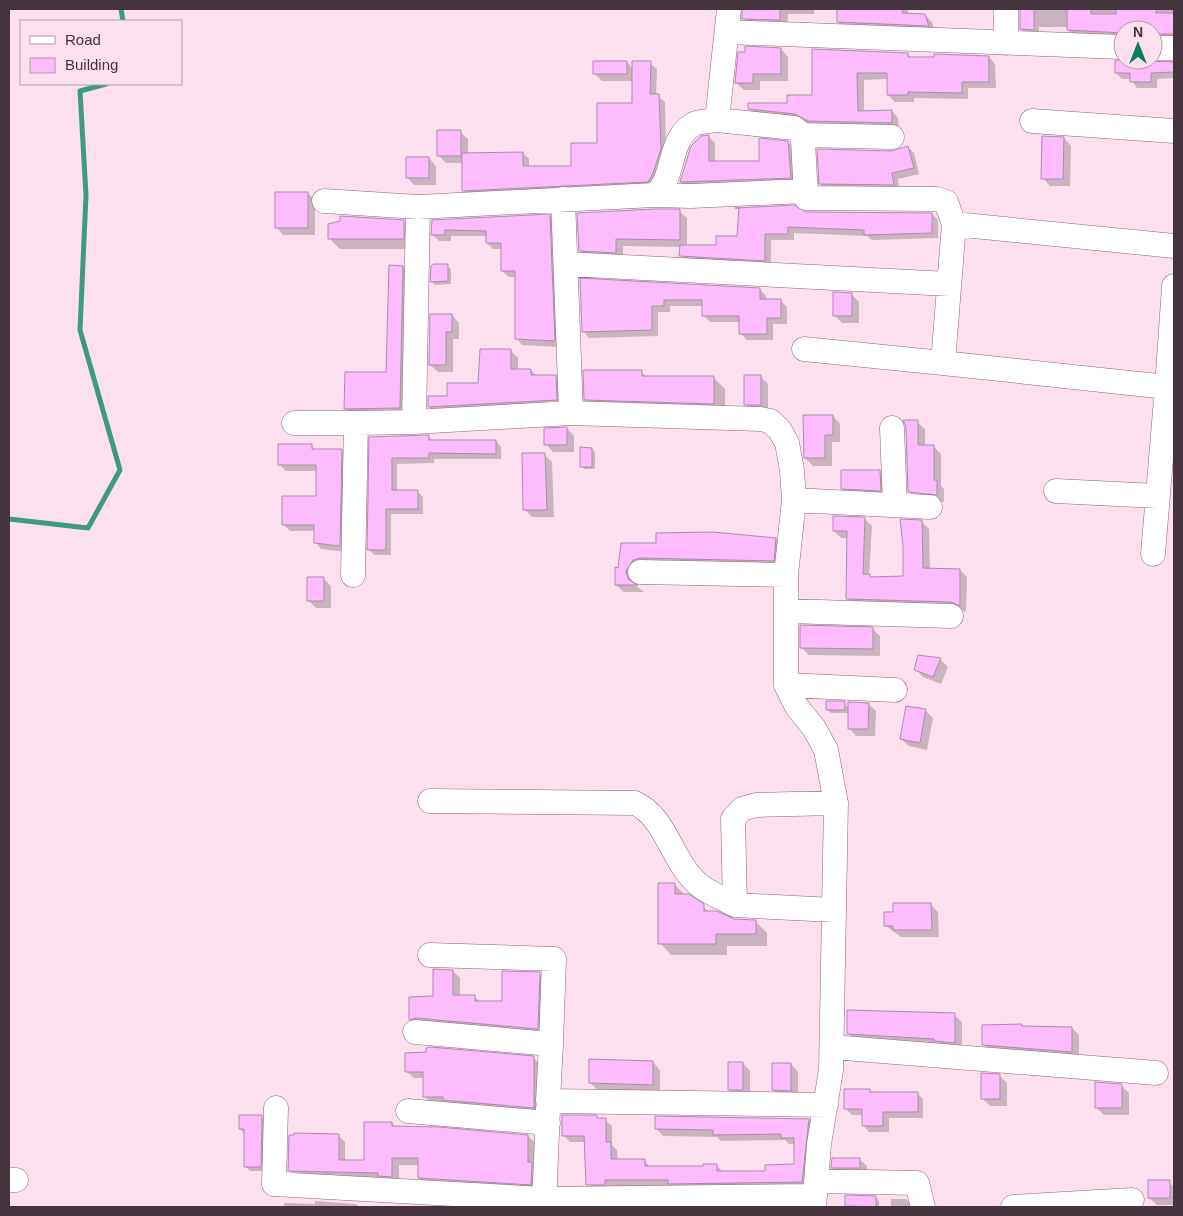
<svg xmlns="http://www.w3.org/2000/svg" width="1183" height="1216" viewBox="0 0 1183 1216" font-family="Arial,sans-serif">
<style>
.shadow{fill:#0003}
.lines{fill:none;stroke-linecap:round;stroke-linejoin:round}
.stream{stroke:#3f9b7d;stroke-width:5}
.building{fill:#fcbcfd;stroke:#ab8bac}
.minor-casing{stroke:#8d647a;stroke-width:25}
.minor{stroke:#fff;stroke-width:24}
</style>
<rect width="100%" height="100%" fill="#fde0ef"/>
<path class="shadow" d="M743,9H814V14H788L787,27L751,26L743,18Z
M838,9H907L909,15H925L932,22L935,32L845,29L838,22Z
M1020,9H1174V41L1153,42V30H1123V40L1074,36L1068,30V27H1039V35H1027L1021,29Z
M781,49L788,57V81H760V90H744L736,83Z
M813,50L907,54L912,58L989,57L995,64L996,88H968V99L914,98V102H895L888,95V79L864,80V112L892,111L898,118L899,130L816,128L803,121L756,116L749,109L788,104L813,96Z
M1147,60L1174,63V78L1157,79V88H1137L1131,79H1122L1116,73L1130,60Z
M627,62L633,69L650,63L657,69L656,95L665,102L666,156L654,188L470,197L463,190V163H446L438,155L460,132L468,139V154L523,153L529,159V167H572L598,144L633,104V81H602L594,73Z
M708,136L715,143V163H760L788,142L795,150L798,184L688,188L681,182Z
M1064,138L1071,146L1070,186H1050L1043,178Z
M908,147L914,153L919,174L898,179L900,191L827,190L820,184Z
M429,158L436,166V185H414L407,177Z
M308,193L315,201V235H283L276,227Z
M794,206L806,213L932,214L938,220V238L872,240L867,236L794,233V240H771V266L687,262L681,256V247L623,246V260L588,258L580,250L679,211L687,218V246H717L738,238L740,211L738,209Z
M549,215L556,222L560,347L522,345L516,338V277H509L502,271V249H493L487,243V236H451V241H439L432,234L433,221Z
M403,221L414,232V249H340L329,238Z
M447,266L451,269V284L435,285L432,282Z
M403,267L409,273L406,414L352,415L346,409L388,373Z
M581,280L760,289L766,296V300H780L787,307V324H773V340H747L740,333V322H710L703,315V306H670V312H658V336L589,338L583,331Z
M851,294L859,302V323H842L834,315Z
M452,315L459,323V339H453V372H438L430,365Z
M510,350L518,358V370H531L537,376H555L563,384L564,407L437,414L429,407L480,384Z
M641,372L647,377L714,378L725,389V415L597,411L585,399Z
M760,376L768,384V412H752L745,404Z
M833,416L840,424V442H832V466H813L805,458Z
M917,422L925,429V446H933L941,454V486L944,489V502L917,499L909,492Z
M567,428L574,436V452H553L546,444Z
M428,436L434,442L496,441L501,447V459H434V463L397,464V491H417L423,497V514H391V555H374L369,549L371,438Z
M311,445L316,451H341L348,457L346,552L321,549L315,542V531H290L283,524L317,498V471H286L279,464Z
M592,449L595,452V469H584L581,466Z
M545,455L552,462L554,517H532L524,509Z
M879,471L887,478L888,498L850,496L842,488Z
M865,519L872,526L869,576L872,578L904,577L922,522L929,529L930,570H960L967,577L966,612L959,609L855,606L848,599V538H841L834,531Z
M776,539L783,546L781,568L633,579L634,584L644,592H624L616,585L619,569L657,544Z
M324,579L331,586V608H316L308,600Z
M873,629L880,636V656L809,655L801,647Z
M940,659L948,667L941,684L923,677L916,669Z
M844,703L849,708L868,704L876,711L875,736H856L849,728V713H831L828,710Z
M926,711L933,718L927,750L909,746L901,739Z
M675,885L685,895L710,912L734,920L755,921L767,933V946H727V955H671L660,943Z
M931,905L938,912L939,937H901L886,926L894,913Z
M453,971L460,978V996H474L480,1002H504L539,974L547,981L545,1036L418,1027L410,1019L435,998Z
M954,1015L962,1022V1050L856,1041L848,1034Z
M1072,1028L1079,1035V1059L991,1052L984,1045Z
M533,1057L540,1065L541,1115L432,1104L424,1096V1078H414L406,1071Z
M653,1062L660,1070V1092L598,1090L590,1083Z
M743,1063L750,1071V1097H737L729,1089Z
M791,1064L798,1072V1098H781L773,1090Z
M999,1075L1007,1083V1106H990L983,1099Z
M1121,1085L1129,1093V1115H1104L1097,1108Z
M870,1090L872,1093H917L923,1099V1118H889V1132H869L863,1125V1115H852L846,1109Z
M262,1117L267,1122L265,1171H250L245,1166V1134L240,1129Z
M597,1117L599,1120H605L612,1126V1145L617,1150L618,1160H644L651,1168H704L716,1165L723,1172H766L796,1165V1144H789L785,1140L721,1141L717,1137L663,1136L657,1129L809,1120L815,1127L809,1189L594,1191L587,1184L585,1142H570L563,1135Z
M392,1123L396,1128L528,1136L535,1143L538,1191L426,1185L419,1178V1165H399V1183L296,1177L289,1171L338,1135L345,1142V1161H365Z
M859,1159L867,1166V1175H840L832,1167Z
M1169,1182L1174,1187V1205H1157L1149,1198Z
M846,1197H876L879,1201V1207H846Z
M891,1199H906L914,1207H891Z
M315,1201L356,1204L360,1207H284V1203L315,1204Z"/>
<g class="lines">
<path class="stream" d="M121,9L123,21
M9,519L88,528L120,470L80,330L86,195L80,91L106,84"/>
</g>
<path class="building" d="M742,9H780V20L742,19Z
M837,9H903L902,13L925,14L929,26L837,22Z
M1020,9H1034V30L1020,29Z
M1067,9H1091V14H1116V9H1156V13H1174V34H1153V30H1123V33L1067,30Z
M745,46L781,48V74H753V83H735L738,52H745Z
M812,49L908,53V57H934V54L989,56V82H962V93L908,92V95H887V73H857L858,111L892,110V123L808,121L795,114L748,109V103H787V95H812Z
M1115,60L1174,62V72L1151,73V82H1130V73H1115Z
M593,61H627V74H593Z
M632,61H651L650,94H659L661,149L653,173L648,182L462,191V153L523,152V166H571V143H597V103H632Z
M437,130H461V156H437Z
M709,135V161H759V138L788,141L791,178L680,182L691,146L701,136Z
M1042,136L1064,137L1063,179H1041Z
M908,146L914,168L892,173L894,185L819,184L817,149L892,151Z
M406,157H429V178H406Z
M275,192H308V228H275Z
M794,205L806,212L932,213V233L864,235V230L788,227V234H765V261L679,256L680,245H716V236H737L739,208H735Z
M654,209H680V240L616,239V253L579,251L577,213Z
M550,214L555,341L515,339V271H501V243H486V231L445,230V235H431L432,220Z
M340,216L404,220V239H328V224L340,221Z
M433,264H448V281L430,282L431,266Z
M389,265L403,266L400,408L344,409L345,372H386Z
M580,278L760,288V299H781V318H767V334H739V316H702V300H664V306H652V330L582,332Z
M833,292L852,293V316H833Z
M430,314H452V332H446V365H429Z
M480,349H511V369H531V375H556L557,400L428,407V396H447V383H478Z
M583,370H642V376H714V404L584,400Z
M744,375H761V405H744Z
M803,415H833V435H825V458H804Z
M903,420H918V445H934V480H937V495L908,492L906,427Z
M567,427V445H544V428Z
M429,435V440H496V454L429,453V458H392V490H418V509H386V550H367L369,437Z
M278,444H312V449H342L340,546L314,543V525H282V496H316V465H278Z
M580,447L592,448V467H580Z
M522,453H545L547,510H523Z
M841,470H880L881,491L841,489Z
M833,516L865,517L863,574H870V577L903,576V546L900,519L922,520L923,568L960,569V606L951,602L846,599L847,531H833Z
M713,532L776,538L774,561L640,558L633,560L626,571L628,579L638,585H615V567L618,568L621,543H656V533Z
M307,577H324V601H307Z
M800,625L873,627V649L800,648Z
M918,655L941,658L933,677L914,670Z
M826,701H845V710H826Z
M848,702L869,703L868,729H848Z
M906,706L926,709L920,743L900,739Z
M658,883H675V894H689L704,904V911H717L734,919L756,920V934H716V944H658Z
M893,903H931L932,930H893V926H884V912H893Z
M433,969L453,970V995H475V1001H502V971L540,972L538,1029L416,1018L409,1020V997L433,996Z
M847,1010L955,1013V1043L934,1041V1039L847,1034Z
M1022,1024V1026L1072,1027V1052L982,1045V1025Z
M430,1047L534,1056V1108L443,1100V1097H423V1072H405V1053L426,1052V1048Z
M589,1059L653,1061V1085L589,1083Z
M728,1062H743V1090H728Z
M772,1063H791V1091L772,1090Z
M981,1073L1000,1074V1099H981Z
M1095,1082L1122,1084V1108H1095Z
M844,1089H870V1092H918V1112H883V1126H862V1109H844Z
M239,1115H262L261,1167H244V1129H239Z
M562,1115H597V1118H606V1142H611V1159H645V1166H703V1164H717V1171H765V1165L794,1164V1138H781V1134L713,1135V1130L655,1129V1116L809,1119L802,1182L668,1184V1180H605V1185H586L584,1136H562Z
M364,1122H392V1126L439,1127L528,1135V1162H532L531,1185L418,1178V1158H392V1177L378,1176V1173L288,1171L289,1135H294V1133L339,1134V1160H364Z
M832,1158H860V1168H831Z
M1148,1180H1170V1198H1148Z
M845,1195L876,1196V1207L845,1206Z"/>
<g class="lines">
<defs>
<path id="minor" d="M729,9L717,120C710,121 700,121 694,124C666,140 677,178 654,195L418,207L414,422L571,413L760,419L770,421L779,429L787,443L792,470L794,500L786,575V685L797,707L814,728L826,750L836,803L831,1070L819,1144L814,1207
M727,32L1123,47
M1006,43V9
M1153,48H1174
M717,120L794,128L800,133L803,140L806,198L937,199L946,202L954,224L1174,246
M1032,121L1174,131
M801,135L892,137
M654,195L691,196L805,191
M563,199L571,413
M324,201L418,207
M954,224L943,363L1167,387L1174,286
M566,264L949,284
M804,349L943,363
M294,423H356
M892,428L895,505
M1056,491L1157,496
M794,500L930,507
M1153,554L1167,387
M640,572L786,575
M353,575L356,423L414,422
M786,611L951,616
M786,685L895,690
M430,801L635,803C667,818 671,861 698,884C708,893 723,898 735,905
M834,910L735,905L733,819L742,809L756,805L836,803
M430,955L554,959L551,1044
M415,1032L551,1044L548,1101L826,1105
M832,1047L1156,1073
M276,1108L274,1184L544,1199L815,1196
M408,1111L548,1123
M9,1180H16
M816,1181L917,1183L923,1207
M544,1207L548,1108
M1013,1207L1132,1200"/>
</defs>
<use href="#minor" class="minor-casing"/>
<use href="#minor" class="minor"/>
</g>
<rect width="1183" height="1216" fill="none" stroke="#45333d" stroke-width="20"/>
<rect x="20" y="20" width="162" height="65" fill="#fde0ef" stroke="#b39ba8"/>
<rect x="30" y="36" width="25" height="8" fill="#ffffff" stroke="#b39ba8"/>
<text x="65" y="45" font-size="15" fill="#45333d">Road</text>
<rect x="30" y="58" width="25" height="15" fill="#fcbcfd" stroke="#b39ba8"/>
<text x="65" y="70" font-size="15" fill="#45333d">Building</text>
<g transform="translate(1138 45)"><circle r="24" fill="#fde0ef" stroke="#b39ba8"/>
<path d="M0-4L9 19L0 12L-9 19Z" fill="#097f5d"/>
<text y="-8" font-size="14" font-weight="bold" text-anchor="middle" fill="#45333d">N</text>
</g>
</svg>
